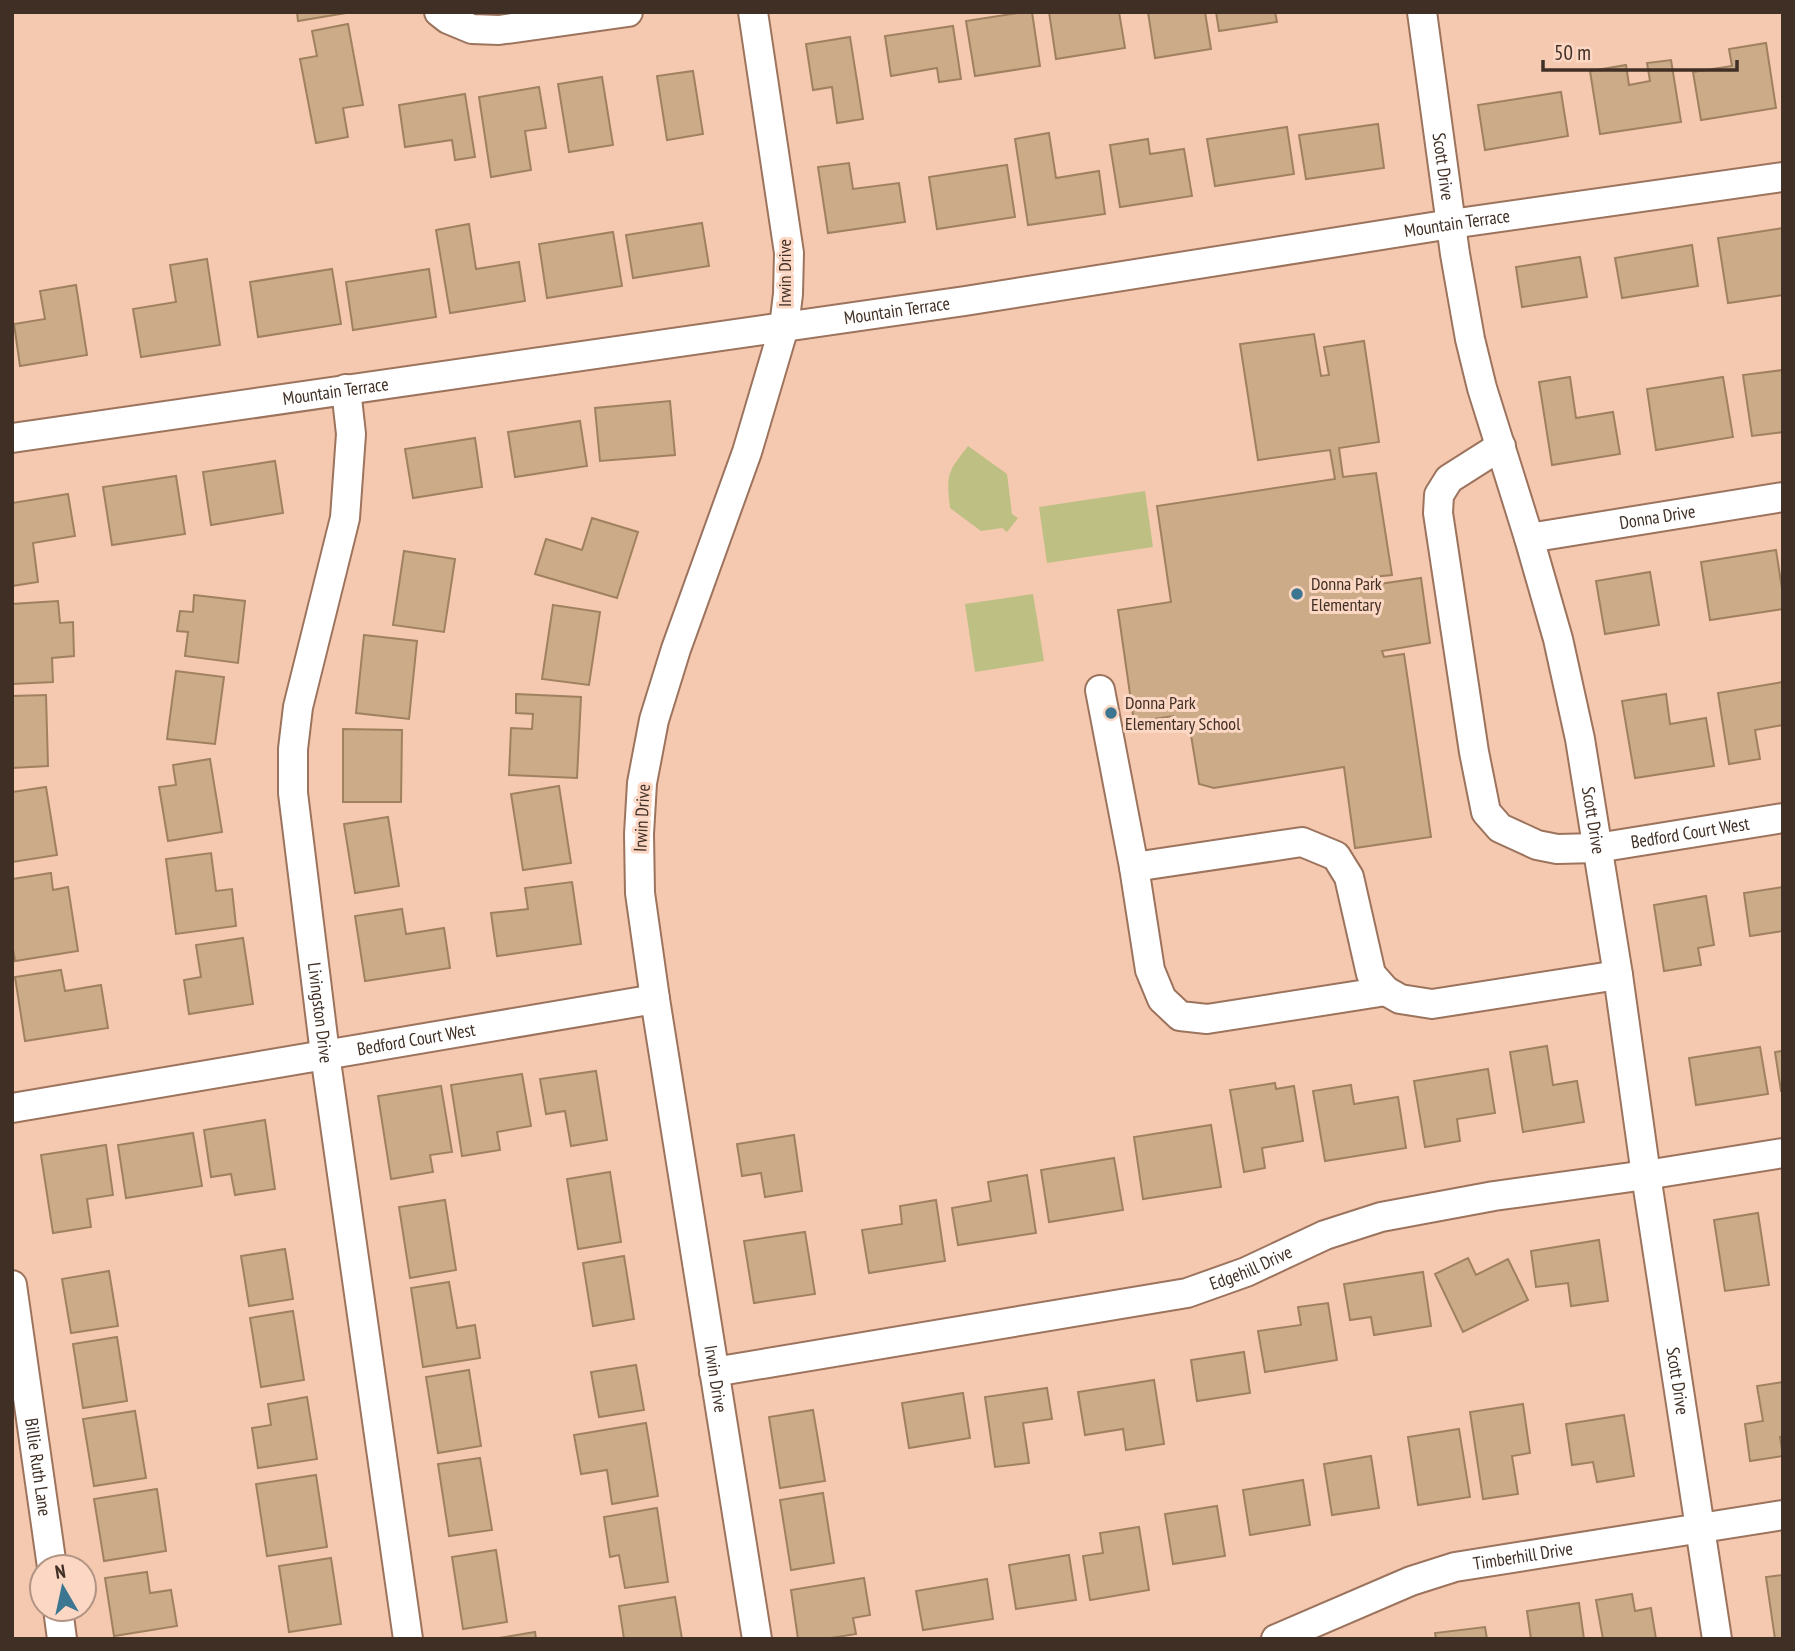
<svg xmlns="http://www.w3.org/2000/svg" width="1795" height="1651" viewBox="0 0 1795 1651" font-family="'PT Sans Narrow',sans-serif">
<style>
.green{fill:#bebf82}
.building{fill:#ccab88;stroke:#a0815f;stroke-width:2}
.lines{fill:none;stroke-linecap:round;stroke-linejoin:round}
.minor-casing{stroke:#9c735d;stroke-width:32}
.minor{stroke:#fff;stroke-width:28}
.poi-dot{fill:#3d7690;stroke:#fcd7c4;stroke-width:2.5}
.labels{text-anchor:middle;stroke-width:6;stroke-linejoin:round;paint-order:stroke}
.street-label{font-size:18px;fill:#402f25;stroke:#fcd7c4}
.poi-label{font-size:18px;fill:#402f25;stroke:#fcd7c4;text-anchor:start}
</style>
<rect width="100%" height="100%" fill="#f5c8b0"/>
<path class="green" d="M968,446L1007,474L1012,514L1018,518L1007,532L1002,528L981,531L950,508C946,473 948,472 968,446Z
M1145,491L1153,547L1047,563L1039,507Z
M1033,594L1044,661L975,672L965,604Z"/>
<path class="building" d="M297,12H352L298,21Z
M1024,12H1032L1040,66L975,76L966,21Z
M1049,12H1119L1125,48L1056,59Z
M1148,12H1205L1211,49L1155,58Z
M1216,12H1275L1277,22L1219,31Z
M348,24L363,105L343,108L348,137L316,143L300,59L317,56L312,31Z
M953,26L961,79L939,82L937,68L891,76L885,36Z
M850,37L863,119L837,123L832,87L813,90L806,44Z
M1766,43L1776,108L1701,120L1693,72L1732,66L1729,49Z
M1671,60L1681,122L1600,134L1590,71L1626,65L1629,85L1650,81L1647,63Z
M693,71L703,134L667,140L657,76Z
M602,77L613,145L569,152L558,84Z
M539,87L546,128L525,131L531,170L491,177L479,97Z
M1561,92L1568,136L1485,150L1478,105Z
M465,94L475,157L455,160L452,140L405,147L399,105Z
M1378,124L1384,168L1306,179L1299,135Z
M1287,127L1294,174L1215,186L1207,139Z
M1049,133L1056,178L1099,171L1105,214L1028,225L1015,139Z
M1148,139L1150,154L1184,149L1192,196L1120,207L1110,145Z
M849,163L853,189L899,183L905,222L828,233L818,167Z
M1007,165L1015,217L937,229L929,177Z
M702,223L709,266L633,278L626,235Z
M469,224L476,269L519,262L525,301L450,313L436,230Z
M1783,228V295L1728,303L1718,238Z
M613,232L622,286L547,298L539,244Z
M1692,245L1698,286L1622,298L1615,258Z
M1580,257L1587,297L1522,307L1516,267Z
M207,259L220,345L141,357L133,309L176,302L170,265Z
M332,269L341,324L258,337L250,282Z
M429,269L436,317L353,330L346,282Z
M76,285L87,355L20,366L14,324L45,319L40,291Z
M1314,334L1321,376L1329,375L1324,347L1364,341L1379,442L1339,448L1343,477L1376,473L1392,575L1372,577V585L1421,578L1430,643L1382,651L1384,657L1404,654L1431,837L1355,848L1344,767L1214,788L1199,784L1189,723L1176,725L1173,716L1134,722L1118,610L1171,602L1157,506L1335,479L1330,450L1258,460L1240,344Z
M1783,370V432L1752,436L1743,375Z
M1570,377L1576,418L1613,412L1620,454L1552,465L1539,382Z
M1723,377L1733,437L1656,450L1647,389Z
M670,401L675,455L600,461L595,408Z
M580,421L587,466L515,477L508,432Z
M475,438L482,487L413,498L405,449Z
M275,461L283,513L211,525L203,472Z
M176,476L185,534L112,545L103,487Z
M68,494L75,536L33,543L38,582L12,586V503Z
M592,518L638,532L617,598L535,574L546,539L582,550Z
M1776,550L1783,595V609L1710,620L1701,562Z
M404,551L455,559L444,632L393,625Z
M1650,572L1659,625L1605,634L1596,581Z
M194,595L245,601L238,663L185,656L188,632L177,631L180,611L193,612Z
M58,601L60,623L73,622L74,656L52,658L53,682L12,684V604Z
M553,605L600,612L589,685L542,679Z
M364,635L417,641L409,719L356,713Z
M176,671L224,677L215,744L167,739Z
M1783,682V725L1755,730L1760,759L1729,764L1718,693Z
M516,694L581,697L577,778L509,775L511,728L532,729L533,714L516,713Z
M1666,694L1670,724L1706,718L1714,766L1635,778L1622,701Z
M46,695L48,766L12,768V696Z
M343,729L402,730L401,802H343Z
M210,759L222,832L168,841L159,787L176,785L173,765Z
M559,786L571,863L523,870L511,794Z
M46,787L57,855L12,862V792Z
M388,817L399,886L355,893L344,824Z
M211,853L216,891L232,889L236,926L176,934L166,859Z
M51,873L53,890L68,887L78,951L15,961L12,943V879Z
M572,882L581,944L497,956L491,913L528,909L525,888Z
M1783,887V931L1750,936L1744,893Z
M1706,896L1714,945L1698,948L1701,965L1664,971L1654,905Z
M402,909L406,934L444,928L450,968L365,981L355,916Z
M243,938L253,1004L189,1014L184,980L201,977L196,945Z
M61,970L65,991L101,985L108,1028L25,1041L15,977Z
M1547,1046L1553,1085L1577,1081L1584,1122L1523,1132L1510,1052Z
M1760,1047L1768,1094L1696,1105L1689,1058Z
M1783,1051V1091H1781L1775,1052Z
M1488,1069L1495,1113L1457,1119L1460,1141L1425,1147L1414,1081Z
M596,1071L607,1140L571,1146L565,1111L546,1114L540,1079Z
M522,1074L531,1126L497,1132L500,1150L462,1156L451,1085Z
M1275,1083L1276,1089L1294,1086L1303,1141L1262,1148L1265,1168L1244,1172L1230,1090Z
M1351,1085L1354,1104L1398,1097L1406,1148L1325,1161L1313,1091Z
M441,1086L452,1152L430,1155L433,1172L391,1179L378,1096Z
M265,1120L275,1189L235,1195L231,1174L211,1177L204,1130Z
M1211,1125L1221,1187L1143,1199L1134,1137Z
M193,1133L202,1186L126,1198L118,1145Z
M794,1135L802,1191L765,1197L761,1173L742,1176L737,1144Z
M106,1145L113,1195L87,1199L91,1227L53,1233L41,1155Z
M1114,1158L1123,1210L1049,1222L1041,1170Z
M610,1172L621,1242L578,1249L567,1179Z
M1027,1175L1036,1233L958,1245L952,1208L991,1201L988,1182Z
M445,1200L456,1270L410,1278L399,1207Z
M936,1200L945,1261L869,1273L862,1230L902,1224L900,1206Z
M1758,1213L1769,1285L1725,1291L1714,1220Z
M805,1232L815,1294L754,1303L744,1241Z
M1599,1240L1608,1301L1571,1306L1568,1283L1536,1287L1531,1251Z
M285,1249L293,1299L249,1306L241,1256Z
M624,1256L634,1319L593,1326L583,1263Z
M1468,1258L1476,1275L1508,1259L1528,1300L1463,1332L1435,1274Z
M109,1271L118,1326L71,1333L62,1279Z
M1423,1272L1431,1326L1374,1335L1371,1317L1350,1320L1344,1284Z
M449,1282L457,1328L475,1325L480,1358L423,1367L411,1288Z
M1328,1303L1337,1360L1265,1372L1258,1331L1301,1325L1298,1307Z
M293,1311L304,1380L261,1387L250,1318Z
M117,1337L127,1401L83,1408L73,1344Z
M1244,1352L1250,1393L1197,1401L1191,1360Z
M636,1365L644,1410L599,1417L591,1372Z
M469,1370L481,1446L438,1453L426,1377Z
M1154,1380L1164,1444L1126,1450L1123,1429L1085,1435L1078,1392Z
M1783,1382V1436L1780,1437L1783,1456L1750,1461L1745,1424L1763,1421L1757,1386Z
M1047,1388L1052,1419L1023,1423L1029,1463L995,1467L985,1397Z
M963,1393L970,1438L909,1448L902,1403Z
M307,1397L317,1459L258,1468L252,1428L271,1425L268,1404Z
M1523,1404L1530,1453L1512,1456L1518,1494L1483,1499L1470,1412Z
M813,1410L825,1481L780,1488L769,1417Z
M135,1411L146,1478L94,1486L83,1419Z
M1624,1415L1634,1476L1597,1482L1593,1462L1572,1465L1566,1424Z
M646,1423L658,1496L612,1504L607,1470L581,1474L574,1435Z
M1459,1429L1470,1497L1418,1505L1408,1437Z
M1371,1456L1379,1508L1332,1515L1324,1464Z
M480,1458L492,1530L449,1536L438,1464Z
M316,1475L327,1547L267,1556L256,1484Z
M1303,1480L1310,1525L1250,1535L1243,1490Z
M157,1489L166,1551L104,1561L94,1499Z
M823,1493L834,1563L791,1570L780,1500Z
M1217,1506L1225,1556L1173,1564L1165,1514Z
M657,1508L668,1582L625,1588L619,1555L610,1557L604,1517Z
M1139,1527L1149,1590L1090,1600L1083,1556L1103,1553L1100,1533Z
M496,1550L507,1622L463,1629L452,1557Z
M1069,1555L1076,1600L1016,1609L1009,1565Z
M331,1558L341,1624L289,1632L279,1566Z
M147,1572L150,1593L171,1590L177,1626L114,1636L105,1578Z
M1783,1575V1639H1775L1766,1577Z
M864,1578L870,1615L853,1618L856,1634L825,1639H798L791,1590Z
M987,1579L993,1619L923,1630L916,1591Z
M1632,1594L1635,1611L1651,1608L1656,1639H1603L1596,1600Z
M675,1597L682,1639H624L619,1606Z
M1579,1603L1584,1639H1531L1527,1611Z
M1485,1627L1487,1639H1436L1435,1633Z
M535,1632L536,1639H493Z"/>
<g class="lines">
<defs>
<g id="minor">
<path d="M439,12L448,19L472,29L499,30L628,12"/>
<path id="s1" d="M753,12L789,253L788,294L784,327L747,452L676,649L654,720L642,783L639,834L640,893L655,999L757,1639"/>
<path id="s2" d="M1422,12L1455,254L1470,339L1482,388L1529,538L1558,639L1580,739L1618,975L1646,1175L1717,1639"/>
<path id="s3" d="M346,389L351,434L345,518L298,707L293,749V793L325,1054L408,1639"/>
<path id="s4" d="M12,438L965,301L1451,224L1783,177"/>
<path id="s5" d="M1501,446L1449,479L1439,495L1438,513L1474,752L1486,812L1500,828L1537,845L1557,849L1597,848L1783,818"/>
<path id="s6" d="M1529,538L1783,497"/>
<path d="M1100,690L1134,867L1150,970L1162,999L1180,1016L1207,1019L1386,991"/>
<path d="M1134,867L1302,842L1336,856L1349,877L1371,974L1386,991L1400,999L1432,1004L1618,975"/>
<path id="s7" d="M12,1108L655,999"/>
<path id="s8" d="M12,1285L52,1567"/>
<path id="s9" d="M714,1372L1187,1293L1246,1272L1325,1235L1381,1217L1494,1196L1646,1175L1783,1153"/>
<path d="M58,1609L62,1639"/>
<path id="s10" d="M1276,1639L1411,1581L1455,1567L1783,1515"/>
</g>
</defs>
<use href="#minor" class="minor-casing"/>
<use href="#minor" class="minor"/>
</g>
<g class="poi-dot">
<circle cx="1297" cy="594" r="7"/>
<circle cx="1111" cy="713" r="7"/>
</g>
<g class="labels">
<g class="street-label">
<text dy="6" stroke="none"><textPath href="#s2" startOffset="156">Scott Drive</textPath></text>
<text dy="6" stroke="none"><textPath href="#s4" startOffset="1461">Mountain Terrace</textPath></text>
<text transform="translate(785 273) rotate(-90)" y="6">Irwin Drive</text>
<text dy="6" stroke="none"><textPath href="#s4" startOffset="894">Mountain Terrace</textPath></text>
<text dy="6" stroke="none"><textPath href="#s4" startOffset="327">Mountain Terrace</textPath></text>
<text dy="6" stroke="none"><textPath href="#s6" startOffset="130">Donna Drive</textPath></text>
<text transform="translate(642 818) rotate(-87)" y="6">Irwin Drive</text>
<text dy="6" stroke="none"><textPath href="#s2" startOffset="828">Scott Drive</textPath></text>
<text dy="6" stroke="none"><textPath href="#s5" startOffset="618">Bedford Court West</textPath></text>
<text dy="6" stroke="none"><textPath href="#s3" startOffset="632">Livingston Drive</textPath></text>
<text dy="6" stroke="none"><textPath href="#s7" startOffset="410">Bedford Court West</textPath></text>
<text dy="6" stroke="none"><textPath href="#s9" startOffset="548">Edgehill Drive</textPath></text>
<text dy="6" stroke="none"><textPath href="#s1" startOffset="1398">Irwin Drive</textPath></text>
<text dy="6" stroke="none"><textPath href="#s2" startOffset="1395">Scott Drive</textPath></text>
<text dy="6" stroke="none"><textPath href="#s8" startOffset="184">Billie Ruth Lane</textPath></text>
<text dy="6" stroke="none"><textPath href="#s10" startOffset="262">Timberhill Drive</textPath></text>
</g>
<g class="poi-label">
<text x="1311" y="590">Donna Park<tspan x="1311" dy="21">Elementary</tspan></text>
<text x="1125" y="709">Donna Park<tspan x="1125" dy="21">Elementary School</tspan></text>
</g>
</g>
<rect width="1795" height="1651" fill="none" stroke="#402f25" stroke-width="28"/>
<g transform="translate(63 1588) rotate(351)"><circle r="33" fill="#fcd7c4" stroke="#b19484" stroke-width="2"/>
<path d="M0-5L12 26L0 18L-12 26Z" fill="#3d7690"/>
<text y="-10" font-size="19" font-weight="bold" text-anchor="middle" fill="#402f25">N</text>
</g>
<path d="M1543 60v10h194v-10" fill="none" stroke="#402f25" stroke-width="3.5"/>
<text x="1554" y="60" font-size="21" fill="#402f25" stroke="#fcd7c4" stroke-width="5" paint-order="stroke">50 m</text>
</svg>
